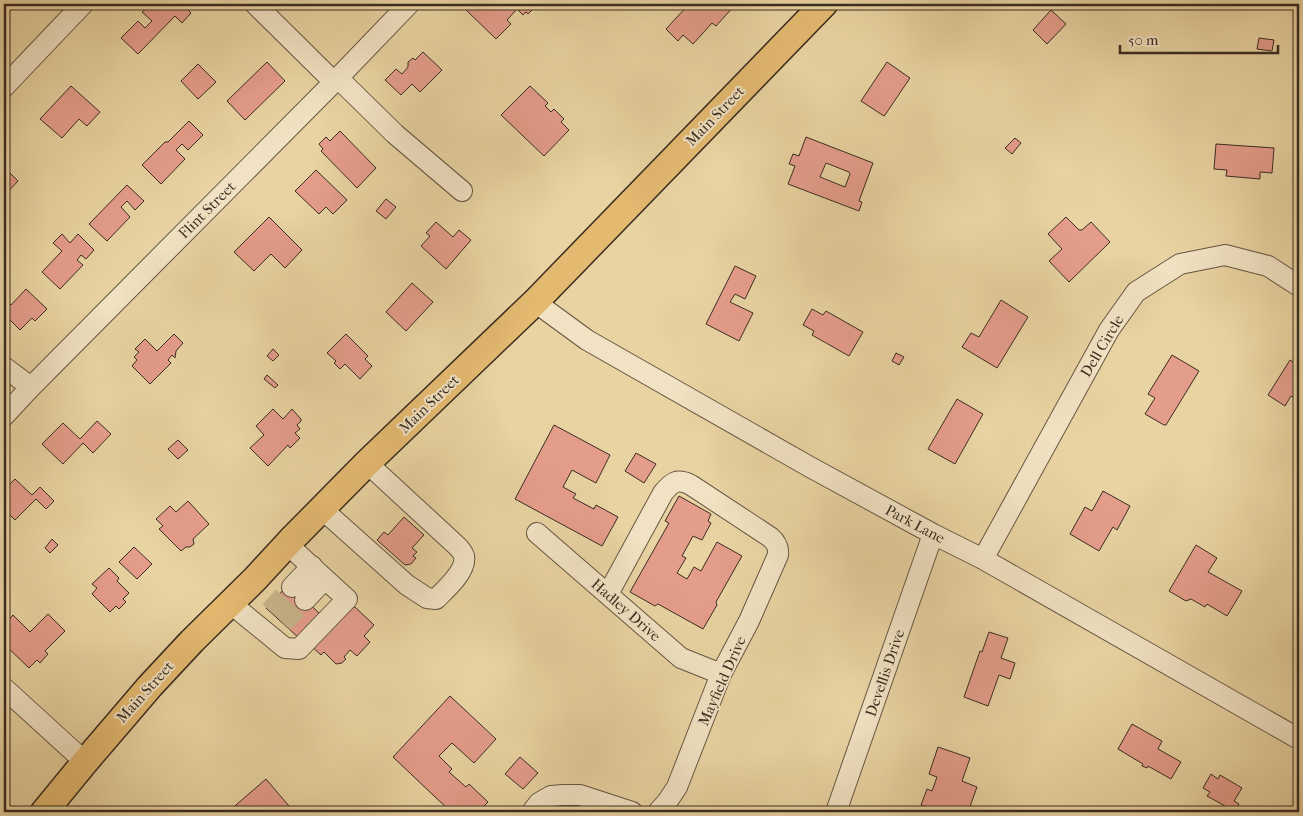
<svg xmlns="http://www.w3.org/2000/svg" width="1303" height="816" viewBox="0 0 1303 816" font-family="'IM FELL French Canon',serif">
<style>
.building{fill:#e59d8b;stroke:#3a2d21;fill-rule:evenodd}
.lines{fill:none;stroke-linecap:round;stroke-linejoin:round}
.minor-tunnel{stroke:#c6b288;stroke-width:20;stroke-dasharray:20 10;stroke-linecap:butt}
.minor-casing{stroke:#665641;stroke-width:22}
.major-casing{stroke:#3a2d21;stroke-width:29}
.minor{stroke:#f1e2c3;stroke-width:20}
.major{stroke:#e4ba71;stroke-width:26}
.labels{text-anchor:middle;stroke-width:4;stroke-linejoin:round;paint-order:stroke}
.street-label{font-size:15px;fill:#3a2d21;stroke:#f1e2c3}
</style>
<rect width="100%" height="100%" fill="#e9d3a2"/>
<filter id="stains"><feTurbulence type="fractalNoise" baseFrequency=".004" numOctaves="4"/><feColorMatrix values="0 0 0 0 .2 0 0 0 0 .09 0 0 0 0 .02 0 0 0 .5 -.17"/></filter>
<radialGradient id="worn" r=".72"><stop offset=".6" stop-color="#630" stop-opacity="0"/><stop offset="1" stop-color="#630" stop-opacity=".3"/></radialGradient>
<path class="building" d="M151,4H182L191,13L182,23L175,16L138,54L121,38L138,21L145,28L152,21L142,12Z
M470,4H538L528,14L526,12L523,15L517,9L507,20L511,24L496,39L465,9Z
M689,4H693L696,7L699,4H736L716,26L712,23L693,44L683,35L678,41L666,29Z
M1051,10L1066,24L1047,44L1033,30Z
M1259,38L1274,40L1272,51L1257,49Z
M423,52L442,70L420,92L412,84L401,95L385,80L396,69L402,74L408,67V62L413,58L415,60Z
M267,62L285,81L245,120L227,101Z
M887,62L910,78L885,115L884,116L861,101Z
M198,64L216,82L198,99L181,81Z
M71,86L100,112L87,126L79,119L62,138L40,119Z
M530,86L548,103L545,106L551,112L554,109L564,119L561,122L569,130L544,156L501,115Z
M189,121L203,135L188,150L182,144L176,150L185,159L161,184L142,165L165,142H168Z
M340,131L376,168L357,188L321,151L323,149L319,144L326,137L330,141Z
M806,137L873,163L859,201L862,202L859,211L788,184L795,166L789,164L793,154L799,156ZM826,163L849,172L850,174L845,187L820,177Z
M1015,138L1021,143L1012,154L1005,148Z
M1216,144L1274,148L1272,173L1260,172V179L1226,176L1227,170L1214,169Z
M4,167L18,181L4,196Z
M316,170L347,200L333,214L326,207L319,214L295,191Z
M127,185L144,201L135,210L127,201L121,207L130,217L107,241L89,224Z
M386,199L396,207L386,219L376,211Z
M269,217L302,250L285,268L271,254L254,271L234,252Z
M1066,217L1079,230H1082L1091,222L1110,242L1069,282L1049,261L1062,249L1048,234Z
M436,222L453,237L459,230L471,240L446,269L421,246L430,236L426,233Z
M62,234L70,243L78,234L94,250L86,259L81,255L77,260L83,265L60,289L42,272L62,251L53,243Z
M735,266L756,276L745,299L735,294L730,302L753,313L739,341L706,324Z
M412,283L433,302L406,331L386,312Z
M26,289L47,309L35,321L32,318L20,330L6,316L4,318V302L6,300L11,305Z
M1001,300L1028,317L997,368L962,347L971,333L979,337Z
M812,309L823,315L826,311L863,332L849,356L812,335L814,331L803,325Z
M174,334L183,343L176,351L175,358L172,355L168,360L171,363L150,384L132,366L137,360L134,357L139,352L135,349L145,339L157,351Z
M346,334L368,356L365,359L372,366L360,379L345,364L340,369L334,363L336,361L327,353Z
M273,349L279,355L273,361L267,356Z
M896,353L904,357L899,365L892,361Z
M1172,355L1199,371L1166,425H1164L1145,414L1155,398L1148,394Z
M1290,360L1299,366V401L1291,396L1285,406L1268,395Z
M267,375L278,385L275,388L264,379Z
M957,399L983,414L955,464L928,449Z
M273,409L283,419L292,409L301,419V421L297,425L300,429L295,433L300,438L290,448L288,445L268,466L250,448L264,435L256,426Z
M97,421L111,434L93,453L83,443L63,464L42,444L63,423L80,439Z
M554,425L610,455L596,483L572,470L563,487L576,494L573,498L594,509L596,505L618,517L602,546L515,499Z
M178,440L188,450L178,459L168,449Z
M636,453L656,464L644,483L625,471Z
M15,479L32,495L40,487L54,501L46,509L36,499L15,520L4,509V484L6,482L9,485Z
M1103,491L1130,506L1117,530L1113,527L1099,551L1070,534L1085,507L1092,511Z
M679,496L711,514L708,521L711,523L702,540L693,536L682,556L686,558L677,573L687,579L694,567L701,571L717,542L742,556L716,602L717,605L703,629L658,604L655,606L630,592L669,523L665,521Z
M188,501L209,524L193,539L194,544L190,547H186L181,551L159,529L163,526L156,519L170,506L176,512Z
M404,517L424,535L412,548L417,552L413,556L416,558L411,564L405,565L377,540L384,532L388,535Z
M52,539L58,545L50,553L45,548Z
M1196,545L1217,558L1208,572L1242,591L1227,616L1207,604L1205,607L1191,599L1186,601L1169,591Z
M134,547L152,564L137,579L119,562Z
M109,568L119,578L117,581L129,593L123,599L126,602L119,609L116,606L110,612L92,594L97,588L92,584Z
M289,584L322,616L300,639L266,608Z
M351,607H355L374,625L364,636L370,642L357,656L350,650L344,657L346,659L342,663L336,664L324,652L321,655L309,644Z
M48,614L65,631L45,651L48,654L40,663L37,660L29,668L4,644V625L13,615L30,632Z
M989,632L1008,638L1001,658L1015,663L1010,679L999,675L988,706L964,697L980,651L982,652Z
M450,696L496,739L474,763L452,743L439,756L452,769L449,772L466,787L469,784L488,802L478,812H451L393,757Z
M1132,724L1162,741L1158,749L1181,762L1171,779L1148,766L1147,768L1142,766L1143,764L1118,749Z
M938,747L970,758L962,781L977,787L968,812H926L927,807L921,805L927,789L932,791L937,777L929,774Z
M520,757L538,773L523,789L505,774Z
M1211,774L1218,779L1220,775L1242,788L1234,801L1239,804L1234,812H1228L1224,809L1225,806L1207,796L1210,792L1203,788Z
M266,779L294,812H228Z"/>
<g class="lines">
<path class="minor-tunnel" d="M270,611L292,587
M283,623L305,600"/>
<defs>
<path id="minor" d="M255,4L334,82
M338,78L395,134L462,191
M4,87L83,4
M535,302L587,340L810,467L933,534L983,559L1299,739
M4,367L31,387
M4,416L31,387L334,82L409,4
M322,509L407,585L427,598L436,599C446,589 467,571 464,556C463,553 459,548 457,546L367,463
M537,533L681,658L721,674
M983,559L1109,330L1136,292L1180,264L1225,255L1268,266L1299,286
M292,587L312,566
M608,594L663,493C672,482 677,478 691,485L770,537C776,542 779,547 778,555L749,621L721,674L677,787L667,802L658,812
M305,600L325,579
M230,603L285,648L299,649L347,599L287,544
M4,688L85,762
M532,812L539,803L551,796L563,795H580L632,812
M836,812L933,534"/>
<path id="major" d="M44,812L85,762L150,686L192,641L255,579L291,540L367,463L535,302L824,4"/>
</defs>
<use href="#minor" class="minor-casing"/>
<use href="#major" class="major-casing"/>
<use href="#minor" class="minor"/>
<use href="#major" class="major"/>
</g>
<g class="labels">
<g class="street-label">
<text transform="translate(715 116) rotate(-46)" y="5">Main Street</text>
<text transform="translate(207 210) rotate(-45)" y="5">Flint Street</text>
<text transform="translate(1102 346) rotate(-59)" y="5">Dell Circle</text>
<text transform="translate(429 404) rotate(-44)" y="5">Main Street</text>
<text transform="translate(915 524) rotate(28)" y="5">Park Lane</text>
<text transform="translate(626 610) rotate(41)" y="5">Hadley Drive</text>
<text transform="translate(885 673) rotate(-71)" y="5">Devellis Drive</text>
<text transform="translate(722 681) rotate(-66)" y="5">Mayfield Drive</text>
<text transform="translate(145 692) rotate(-48)" y="5">Main Street</text>
</g>
</g>
<rect width="1303" height="816" fill="none" stroke="#e9d3a2" stroke-width="20"/>
<rect x="5" y="5" width="1293" height="806" fill="none" stroke="#3a2d21" stroke-width="2.5"/>
<rect x="10" y="10" width="1283" height="796" fill="none" stroke="#3a2d21"/>
<path d="M1120 45v8h158v-8" fill="none" stroke="#3a2d21" stroke-width="2.5"/>
<text x="1128" y="45" font-size="15" fill="#3a2d21" stroke="#f1e2c3" stroke-width="4" paint-order="stroke">50 m</text>
<rect width="100%" height="100%" filter="url(#stains)"/>
<rect width="100%" height="100%" fill="url(#worn)"/>
</svg>
